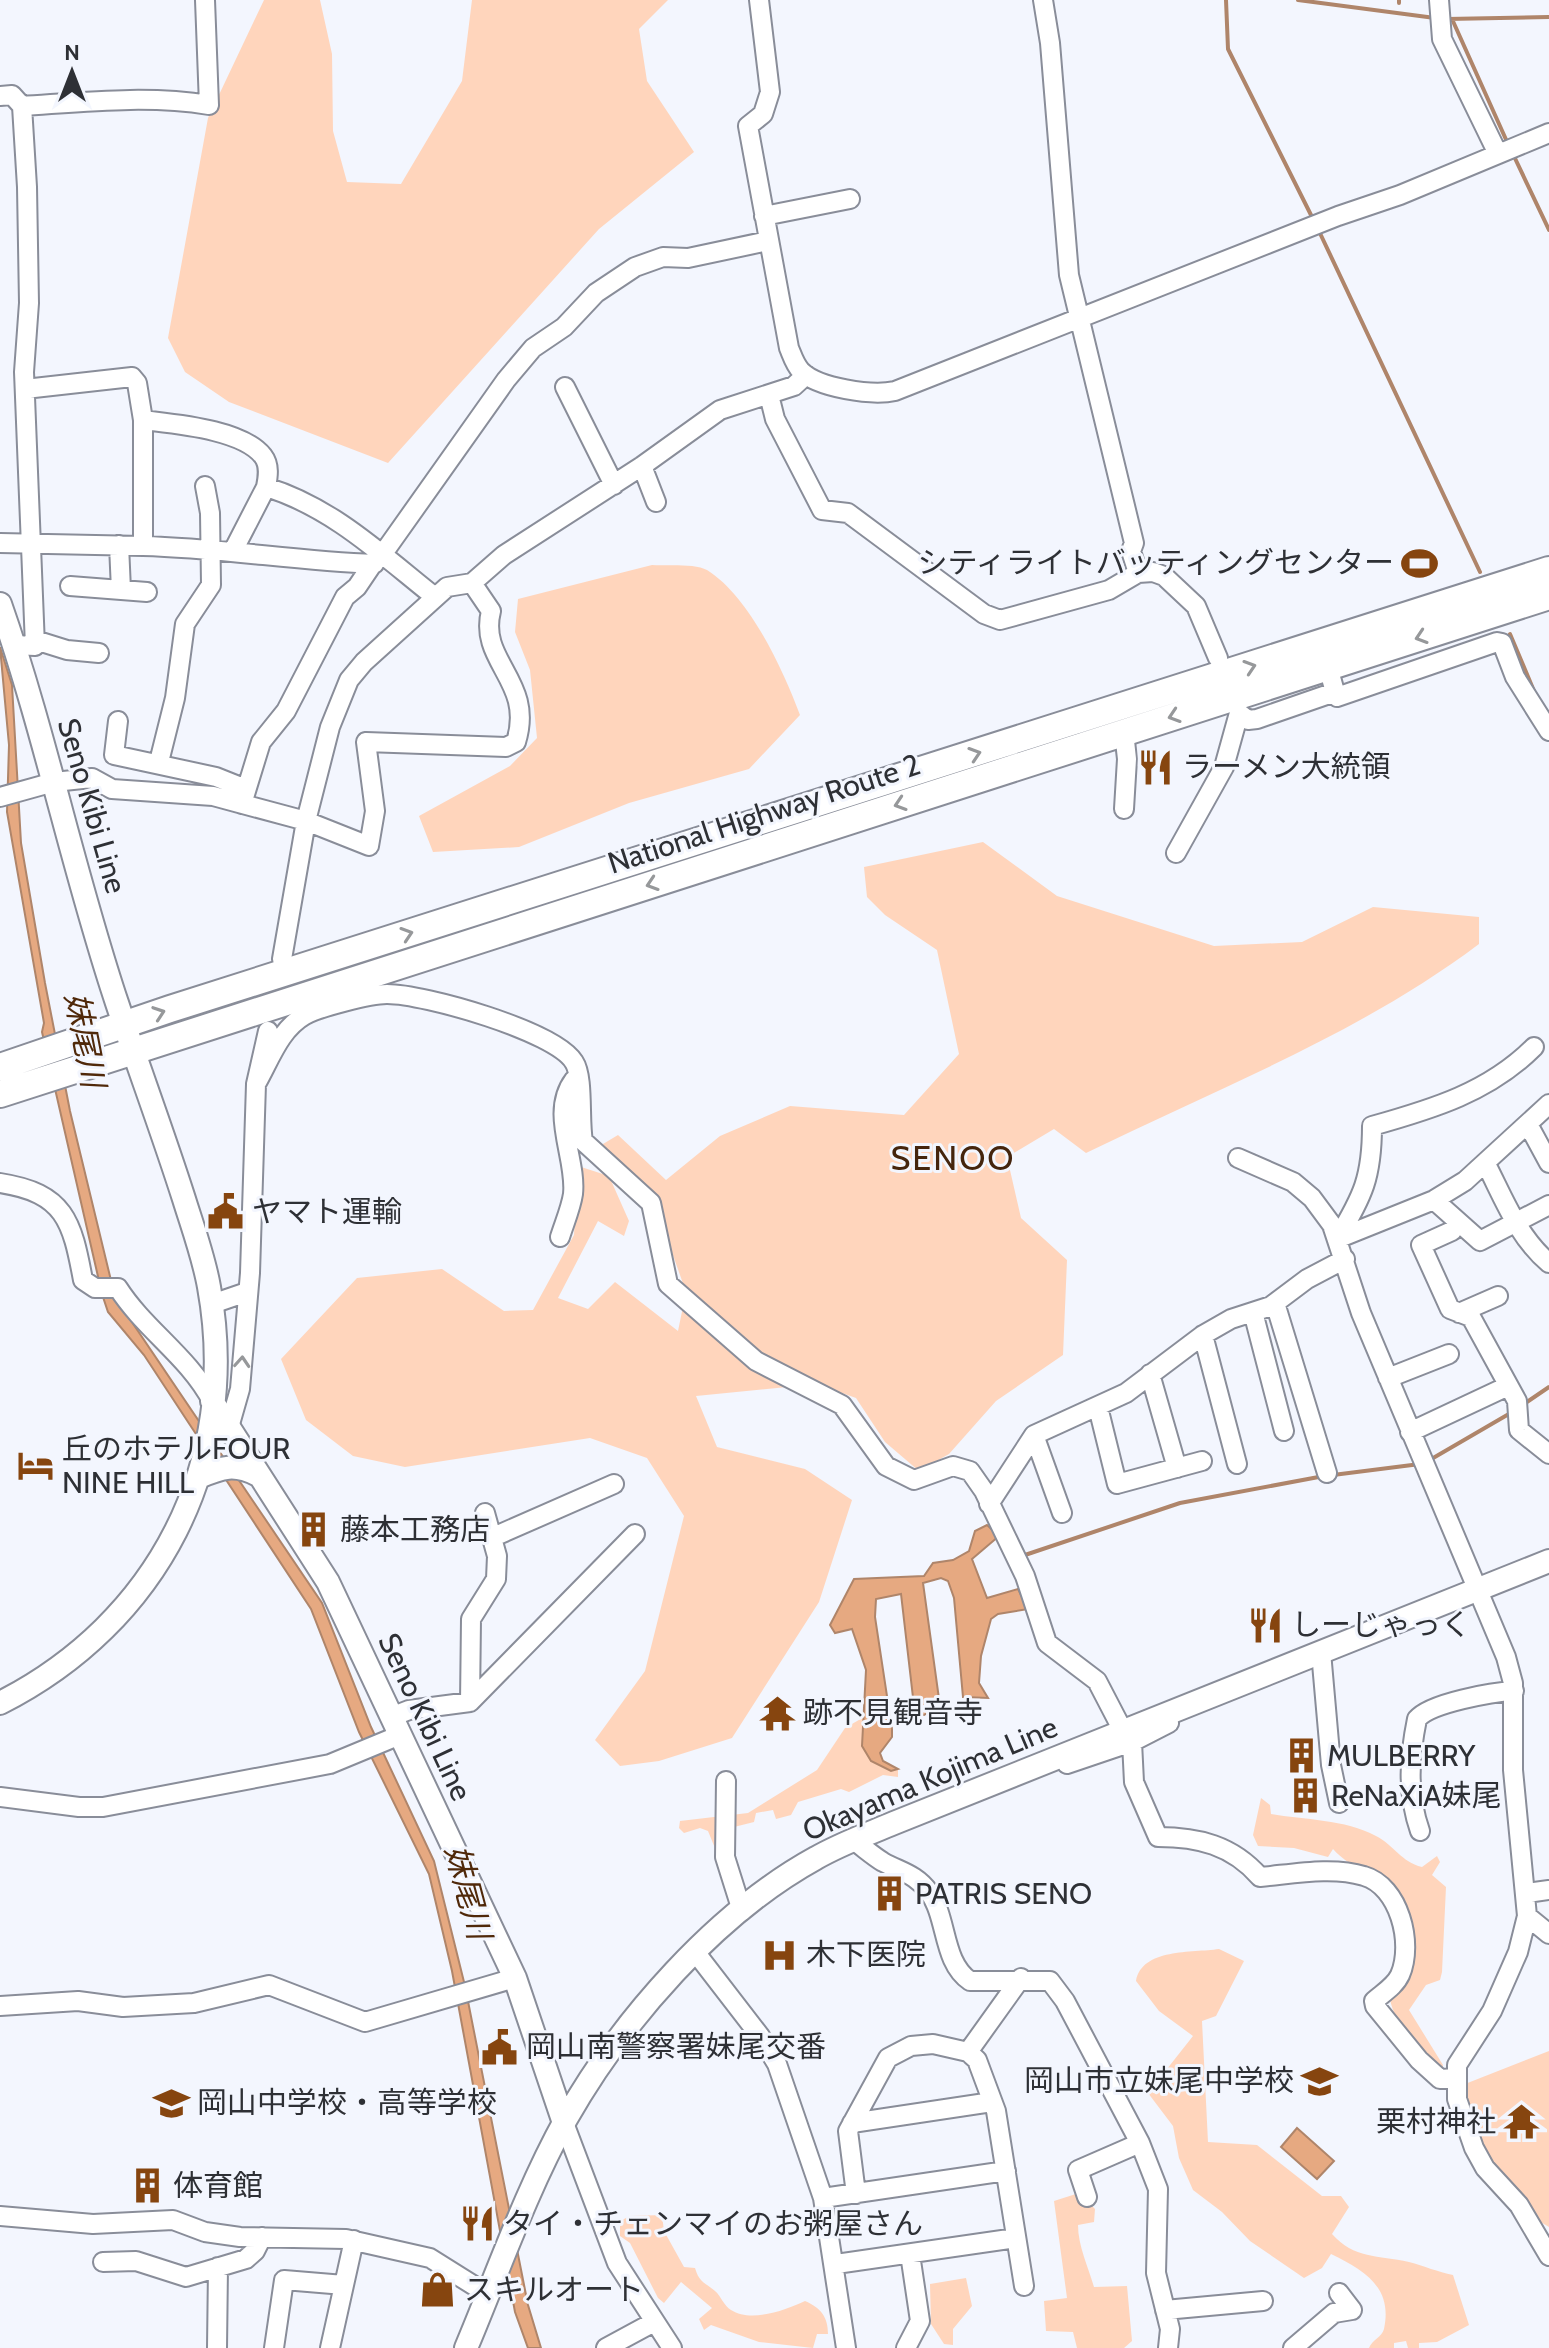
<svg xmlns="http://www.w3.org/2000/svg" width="1549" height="2348" viewBox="0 0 1549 2348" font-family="Cabin,'Noto Sans JP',sans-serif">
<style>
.green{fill:#ffd5bc}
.water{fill:#e6a981;stroke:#af856a;stroke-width:2}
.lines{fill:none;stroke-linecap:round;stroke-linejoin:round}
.stream{stroke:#af856a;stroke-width:4}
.minor-casing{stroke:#898d99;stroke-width:22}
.major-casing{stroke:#898d99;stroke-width:26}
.highway-casing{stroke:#898d99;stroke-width:30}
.minor{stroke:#fff;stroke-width:18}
.major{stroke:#fff;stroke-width:22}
.highway{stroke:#fff;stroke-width:26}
.oneway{stroke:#96989a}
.labels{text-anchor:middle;stroke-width:6;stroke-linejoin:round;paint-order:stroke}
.poi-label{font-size:30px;fill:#2e3035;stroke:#f3f6fe;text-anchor:start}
.street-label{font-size:30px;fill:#2e3035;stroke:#f3f6fe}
.water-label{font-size:32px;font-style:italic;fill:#50290a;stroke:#f3f6fe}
.quarter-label{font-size:34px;letter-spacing:2px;fill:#45250d;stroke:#f3f6fe}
</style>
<rect width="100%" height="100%" fill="#f3f6fe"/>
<path class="green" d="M264,0H320L332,54L333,131L347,182L401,184L462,81L472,0H668L639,29L647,81L694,152L599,229L388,463L229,402L185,372L168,338L208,118Z
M652,565C666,566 695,563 707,570C750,597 783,670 800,715L749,769L629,803L519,847L433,852L419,816L510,766L537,738L530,670L515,632L518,599Z
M983,842L1057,896L1214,946L1302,942L1373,907L1479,917V944C1361,1033 1219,1088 1086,1153L1054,1129L1007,1157L1021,1218L1067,1260L1063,1355L996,1401L949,1454L919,1471L885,1442L856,1398L817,1384L696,1396L717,1447L805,1469L852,1500L819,1602L732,1738L659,1761L620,1766L595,1740L645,1671L684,1516L647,1458L590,1438L405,1467L353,1456L306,1420L281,1359L357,1278L442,1269L504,1311L533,1310L574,1235L578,1166L609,1176L629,1221L624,1236L598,1221L558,1298L588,1309L615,1282L678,1331L686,1292L662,1224L607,1159L603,1144L618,1135L666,1180L720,1136L790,1106L904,1115L959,1054L937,950L885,915L867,897L864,867Z
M864,1717L862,1746L891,1771L898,1769V1777L883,1775L849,1792L841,1789L798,1802L791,1815L776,1819L773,1810L756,1813L754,1822L722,1830L717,1853L708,1831L700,1828L684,1833L679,1828L680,1821L748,1813L817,1770L845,1728Z
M1261,1798L1270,1805L1271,1814C1304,1820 1345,1819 1376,1836C1394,1845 1401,1862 1422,1867L1437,1856L1440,1862L1432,1875L1446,1887L1442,1972L1440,1980L1426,1985L1409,2010L1443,2065L1442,2070C1420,2051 1392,2024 1389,1993L1398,1982C1399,1958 1407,1892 1387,1880C1366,1867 1352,1870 1333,1849L1328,1857L1294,1848L1258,1846L1253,1835Z
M1219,1949L1244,1961L1216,2016L1202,2021L1208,2142L1257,2145L1322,2196H1341L1349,2207L1332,2234C1354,2259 1378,2255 1409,2262C1424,2266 1438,2272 1453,2275L1469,2325L1437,2342L1419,2343V2348H1408L1406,2341L1394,2343V2348H1369C1372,2340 1382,2337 1384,2329C1393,2287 1364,2270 1331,2254L1322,2268L1304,2278L1250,2241L1222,2212L1193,2190L1179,2158L1173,2126L1148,2093L1193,2036L1159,2011L1136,1981C1142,1948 1192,1953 1219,1949Z
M1549,2051V2227C1507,2204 1462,2132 1465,2084Z
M1079,2193L1095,2209L1094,2222L1078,2225C1078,2246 1088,2266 1094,2287L1127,2286L1132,2341L1124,2348H1077L1073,2332L1046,2331L1044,2301L1067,2298L1054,2201Z
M662,2215L664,2231L684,2267L695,2268C699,2282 704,2282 715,2291C721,2296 724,2306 731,2310C751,2323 786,2310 805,2301C821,2308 828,2317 828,2334H817L813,2348L759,2342L711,2325L704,2330L699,2319L712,2308L681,2282L664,2303L658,2298L630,2243L620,2236V2221L630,2216Z
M966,2278L972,2306L953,2329V2345L944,2344L931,2324L930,2284Z"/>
<path class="water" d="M0,647L12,685L21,843L45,983L70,1111L115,1297L322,1603L371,1727L434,1861L465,1986L528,2305L541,2348H528L515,2312L452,1971L429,1874L359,1732L311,1609L144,1355L108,1312L102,1294L42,1032L44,1023L7,812L9,745Z
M987,1525L999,1536L972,1559L987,1598L1018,1589L1028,1609L998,1614L991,1619L981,1656L979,1683L988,1698L963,1697L954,1598L948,1581L941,1578L923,1583L940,1706L924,1715L917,1714L914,1706L901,1594L876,1599L875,1617L892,1729V1737L880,1753L883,1761L898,1769L891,1771L871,1761L862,1746L866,1670L852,1629L835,1633L830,1625L854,1579L924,1576L933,1563L953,1560L969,1551L975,1531Z
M1297,2128L1334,2161L1317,2179L1281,2147Z"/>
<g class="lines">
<path class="stream" d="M1226,0L1228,49L1314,221
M1298,0L1435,18
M1399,0V3
M1447,19L1549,17
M1452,19L1508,144
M1512,152L1549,230
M1318,229L1480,572
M1510,634L1534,691
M1524,1404L1549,1387
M1428,1461L1514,1411
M1333,1475L1420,1464
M1022,1556L1180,1503L1324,1476"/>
<defs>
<path id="minor" d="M759,0L770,92L763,114L748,126L789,348C792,355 795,365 801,371C818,388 872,396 895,391L1338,216L1400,195L1549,133
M1043,0L1050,43L1069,275L1134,543L1131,551L1138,573
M1439,0L1442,39L1498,154
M0,96L12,95L22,106L27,187L29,303L24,372L35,646L14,645
M22,106C85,102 147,95 209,105L205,0
M764,216L850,199
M565,387L614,485
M25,389L132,377L137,383L143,420
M769,395L775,419L822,510L848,513L984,614L1000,620L1109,590L1138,573L1153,572L1164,576L1196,606L1218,658
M642,466L656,502
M0,543L143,546V420C174,424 242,429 263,456C270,465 268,477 266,487C332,507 382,555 435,597
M119,545L121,590
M143,546C221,548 296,561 374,564
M233,551L266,487
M382,555L506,380L533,348L564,327L596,293L635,267L663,257L688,258L768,241
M70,586L147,592
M35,640L67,650L99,653
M1335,692L1337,697L1497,642L1502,643L1515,677L1549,731
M118,721L114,755L216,777L246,789
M1124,732L1127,759L1124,809
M159,762L175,698L185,624L211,585L210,513L205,486
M0,797L54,782L92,778L112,789L213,796L306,821L369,846L375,811L366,742L506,747L516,742C535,681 478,662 491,611L472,583
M242,804L261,742L286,711L345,597L357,587L380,553
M1176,853L1224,767L1239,713L1248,720L1257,719L1335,692L1328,667
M282,959L306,821L330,727L349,680L364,662L447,587L472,583L504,555L642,466L720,410L794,386L806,375
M256,1084C270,1060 279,1030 305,1015C320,1007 370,994 387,994C424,994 555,1031 574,1062C584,1077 579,1121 583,1141L651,1203L668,1284L756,1361L842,1405L886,1466L914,1480L953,1466L970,1471L984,1491L1025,1576L1047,1643L1097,1681L1123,1731
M1529,1126L1549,1163
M1238,1158L1293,1182L1312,1198L1332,1225L1361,1313L1506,1657L1513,1683V1770L1527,1916L1518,1952L1492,2011L1457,2065V2099L1474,2148L1485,2168L1519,2205L1549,2256
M1486,1164C1504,1199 1518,1237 1549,1263
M0,1183C65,1193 72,1221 83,1280L95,1288H118C145,1330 188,1356 212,1401
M1434,1200L1480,1241L1549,1205
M1452,1231L1421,1245L1450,1309L1471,1317L1517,1401L1519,1430L1549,1454
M560,1237C564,1224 571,1208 573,1194C577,1158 549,1113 574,1080
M1337,1239C1363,1196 1372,1177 1372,1126C1433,1109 1489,1092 1534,1047
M1337,1239L1434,1200L1465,1181L1549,1104
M1275,1303L1327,1473
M212,1304L247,1292
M1253,1312L1284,1431
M1459,1313L1498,1296
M1203,1335L1237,1464
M1150,1374L1177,1468
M1388,1378L1449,1354
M1098,1407L1117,1484L1202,1461
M228,1431L240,1389L250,1273L256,1084L268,1031
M1410,1432L1508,1386
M1034,1435L1062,1513
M989,1504L1034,1435L1126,1393L1203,1335L1231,1319L1271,1306L1307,1279L1345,1259
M491,1538L614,1484
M1321,1652L1331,1765L1339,1803
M470,1702L471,1619L496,1579L497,1556L485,1513
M391,1717L409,1710L470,1702L635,1534
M1167,1719L1169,1723L1132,1742L1134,1782L1158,1837C1198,1837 1232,1845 1260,1877C1293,1874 1332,1866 1364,1876C1399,1886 1414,1943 1400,1975C1395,1986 1383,1993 1374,2001L1375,2006L1419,2060L1440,2079L1456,2078
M1067,1764L1132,1742
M726,1781L725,1857L742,1911
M0,1797L79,1807H103L330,1764L400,1735
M1420,1831C1407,1794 1409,1758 1417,1719C1430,1703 1493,1692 1514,1691
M853,1840C863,1847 873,1856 883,1862C901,1872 916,1874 929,1892C948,1918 942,1962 970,1981H1050L1065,2001L1140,2143L1158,2189L1156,2273L1170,2329L1168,2348
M1527,1893L1549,1890
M1527,1916L1549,1934
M696,1953L760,2036L777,2064L823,2198L846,2348
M0,2006L78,2001L123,2007L194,2003L269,1985L365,2022L515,1978
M968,2052L1021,1978
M564,2123L617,2263L672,2348
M852,2123L992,2102
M856,2194L848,2131L888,2058L911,2046L933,2044L968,2052L977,2060L996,2111L1024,2286
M1087,2197L1078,2170L1140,2143
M823,2198L1006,2171
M0,2216L93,2224L173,2220L205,2232L240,2237L346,2239L430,2258L489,2295
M103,2262L136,2261L186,2277L246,2259L255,2251L262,2237
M836,2264L1016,2238
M1165,2310L1263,2301
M217,2348L218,2267
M274,2348L284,2280L344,2285
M330,2348L354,2240
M606,2348L654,2322
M906,2348L920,2321L910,2254
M1293,2348L1334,2313L1352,2310L1339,2293"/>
<path id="major" d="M0,604C46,735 73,872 117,1003C139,1069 163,1133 184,1199C193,1228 204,1258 209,1287C241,1463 158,1623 0,1703
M212,1401L328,1582L515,1978L564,2123
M199,1477C222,1467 235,1463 258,1475
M466,2348C498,2272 526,2191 566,2119C622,2020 716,1913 816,1858C840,1844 868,1834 894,1823L1549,1561"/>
<path id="highway" d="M0,1067L170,1009L1549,570
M0,1094L1549,596"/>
</defs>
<use href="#minor" class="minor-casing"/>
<use href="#major" class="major-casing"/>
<use href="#highway" class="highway-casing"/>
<use href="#minor" class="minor"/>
<use href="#major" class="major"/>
<use href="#highway" class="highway"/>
</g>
<defs><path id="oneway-chevron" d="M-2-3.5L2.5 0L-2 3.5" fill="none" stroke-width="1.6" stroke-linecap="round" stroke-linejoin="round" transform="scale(2)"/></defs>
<g class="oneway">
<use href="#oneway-chevron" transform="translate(1421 637) rotate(162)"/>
<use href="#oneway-chevron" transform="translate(1250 667) rotate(-18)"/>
<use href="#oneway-chevron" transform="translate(1174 716) rotate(162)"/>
<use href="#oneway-chevron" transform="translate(975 754) rotate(-18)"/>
<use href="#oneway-chevron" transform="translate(900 804) rotate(162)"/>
<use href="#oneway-chevron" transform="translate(652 884) rotate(162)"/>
<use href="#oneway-chevron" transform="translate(407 934) rotate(-18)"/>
<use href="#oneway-chevron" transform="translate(159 1013) rotate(-19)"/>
<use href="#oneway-chevron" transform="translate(242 1362) rotate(-86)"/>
</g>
<defs>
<symbol id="stadium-bare" viewBox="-9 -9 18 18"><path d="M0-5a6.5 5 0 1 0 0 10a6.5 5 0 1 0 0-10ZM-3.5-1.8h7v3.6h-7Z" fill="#86450f" stroke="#f3f6fe" stroke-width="2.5" paint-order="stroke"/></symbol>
<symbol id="restaurant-bare" viewBox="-9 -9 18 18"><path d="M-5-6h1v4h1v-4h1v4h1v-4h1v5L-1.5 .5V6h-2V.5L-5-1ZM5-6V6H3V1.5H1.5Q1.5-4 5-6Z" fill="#86450f" stroke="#f3f6fe" stroke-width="2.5" paint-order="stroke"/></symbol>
<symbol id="civic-bare" viewBox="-9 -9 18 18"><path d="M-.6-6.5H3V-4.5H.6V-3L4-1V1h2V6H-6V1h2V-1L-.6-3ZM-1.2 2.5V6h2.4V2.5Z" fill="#86450f" stroke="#f3f6fe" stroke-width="2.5" paint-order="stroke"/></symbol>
<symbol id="hotel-bare" viewBox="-9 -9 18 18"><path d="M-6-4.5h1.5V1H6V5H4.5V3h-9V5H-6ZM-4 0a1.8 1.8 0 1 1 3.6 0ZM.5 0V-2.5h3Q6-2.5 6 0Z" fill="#86450f" stroke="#f3f6fe" stroke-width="2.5" paint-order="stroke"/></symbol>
<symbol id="building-bare" viewBox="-9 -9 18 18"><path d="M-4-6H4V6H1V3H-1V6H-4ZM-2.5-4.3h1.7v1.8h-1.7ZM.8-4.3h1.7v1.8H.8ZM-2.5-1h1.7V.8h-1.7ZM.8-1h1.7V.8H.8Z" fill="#86450f" stroke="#f3f6fe" stroke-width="2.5" paint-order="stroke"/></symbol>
<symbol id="temple-bare" viewBox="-9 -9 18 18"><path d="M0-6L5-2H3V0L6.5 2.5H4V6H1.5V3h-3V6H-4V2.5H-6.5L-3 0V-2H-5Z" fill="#86450f" stroke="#f3f6fe" stroke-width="2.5" paint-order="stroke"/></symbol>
<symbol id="hospital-bare" viewBox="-9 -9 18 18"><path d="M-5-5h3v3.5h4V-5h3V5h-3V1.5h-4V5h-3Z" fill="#86450f" stroke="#f3f6fe" stroke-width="2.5" paint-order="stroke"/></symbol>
<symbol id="school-bare" viewBox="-9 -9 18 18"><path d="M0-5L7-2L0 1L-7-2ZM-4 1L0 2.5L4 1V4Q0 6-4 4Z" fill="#86450f" stroke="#f3f6fe" stroke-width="2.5" paint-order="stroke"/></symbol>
<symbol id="shop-bare" viewBox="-9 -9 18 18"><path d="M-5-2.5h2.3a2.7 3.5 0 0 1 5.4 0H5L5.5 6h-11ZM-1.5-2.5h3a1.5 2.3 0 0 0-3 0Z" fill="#86450f" stroke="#f3f6fe" stroke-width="2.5" paint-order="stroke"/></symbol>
</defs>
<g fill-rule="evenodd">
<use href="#stadium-bare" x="1394" y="538" width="51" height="51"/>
<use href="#restaurant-bare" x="1130" y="742" width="51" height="51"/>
<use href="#civic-bare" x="200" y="1186" width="51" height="51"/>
<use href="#hotel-bare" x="10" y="1440" width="51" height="51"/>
<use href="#building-bare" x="288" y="1504" width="51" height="51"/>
<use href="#restaurant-bare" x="1240" y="1600" width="51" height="51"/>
<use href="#temple-bare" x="752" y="1688" width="51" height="51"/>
<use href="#building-bare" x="1276" y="1730" width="51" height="51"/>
<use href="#building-bare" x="1280" y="1770" width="51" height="51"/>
<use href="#building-bare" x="864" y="1868" width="51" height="51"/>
<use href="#hospital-bare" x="754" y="1930" width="51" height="51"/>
<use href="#civic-bare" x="474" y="2022" width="51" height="51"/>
<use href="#school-bare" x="1294" y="2056" width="51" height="51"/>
<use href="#school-bare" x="146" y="2078" width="51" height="51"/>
<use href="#temple-bare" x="1496" y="2096" width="51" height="51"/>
<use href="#building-bare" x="122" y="2160" width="51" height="51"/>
<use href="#restaurant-bare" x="452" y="2198" width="51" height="51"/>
<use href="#shop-bare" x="412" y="2264" width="51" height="51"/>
</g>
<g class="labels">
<g class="poi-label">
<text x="1394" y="573" text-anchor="end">シティライトバッティングセンター</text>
<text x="1182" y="777">ラーメン大統領</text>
<text x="252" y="1222">ヤマト運輸</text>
<text x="62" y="1459">丘のホテルFOUR<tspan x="62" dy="34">NINE HILL</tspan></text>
<text x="340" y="1540">藤本工務店</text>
<text x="1291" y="1635">しーじゃっく</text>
<text x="803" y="1723">跡不見観音寺</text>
<text x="1327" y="1766">MULBERRY</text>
<text x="1331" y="1806">ReNaXiA妹尾</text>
<text x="915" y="1904">PATRIS SENO</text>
<text x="806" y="1965">木下医院</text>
<text x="526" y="2057">岡山南警察署妹尾交番</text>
<text x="1294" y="2091" text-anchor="end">岡山市立妹尾中学校</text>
<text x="197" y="2113">岡山中学校・高等学校</text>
<text x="1496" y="2132" text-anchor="end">栗村神社</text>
<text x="173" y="2196">体育館</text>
<text x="503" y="2234">タイ・チェンマイのお粥屋さん</text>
<text x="464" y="2300">スキルオート</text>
</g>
<g class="street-label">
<text transform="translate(92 806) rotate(74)" y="10">Seno Kibi Line</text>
<text transform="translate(764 814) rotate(-18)" y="10">National Highway Route 2</text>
<text transform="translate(425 1717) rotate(65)" y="10">Seno Kibi Line</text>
<text transform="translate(930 1779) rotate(-23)" y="10">Okayama Kojima Line</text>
</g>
<g class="water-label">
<text transform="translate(85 1040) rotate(79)" y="11">妹尾川</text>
<text transform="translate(468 1892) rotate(75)" y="11">妹尾川</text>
</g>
<g class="quarter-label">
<text x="953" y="1170">SENOO</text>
</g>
</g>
<g transform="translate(72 72)" stroke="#f3f6fe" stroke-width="6" paint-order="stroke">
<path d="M0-6L14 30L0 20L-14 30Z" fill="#2e3035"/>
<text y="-12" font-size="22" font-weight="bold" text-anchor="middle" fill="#2e3035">N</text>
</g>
</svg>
